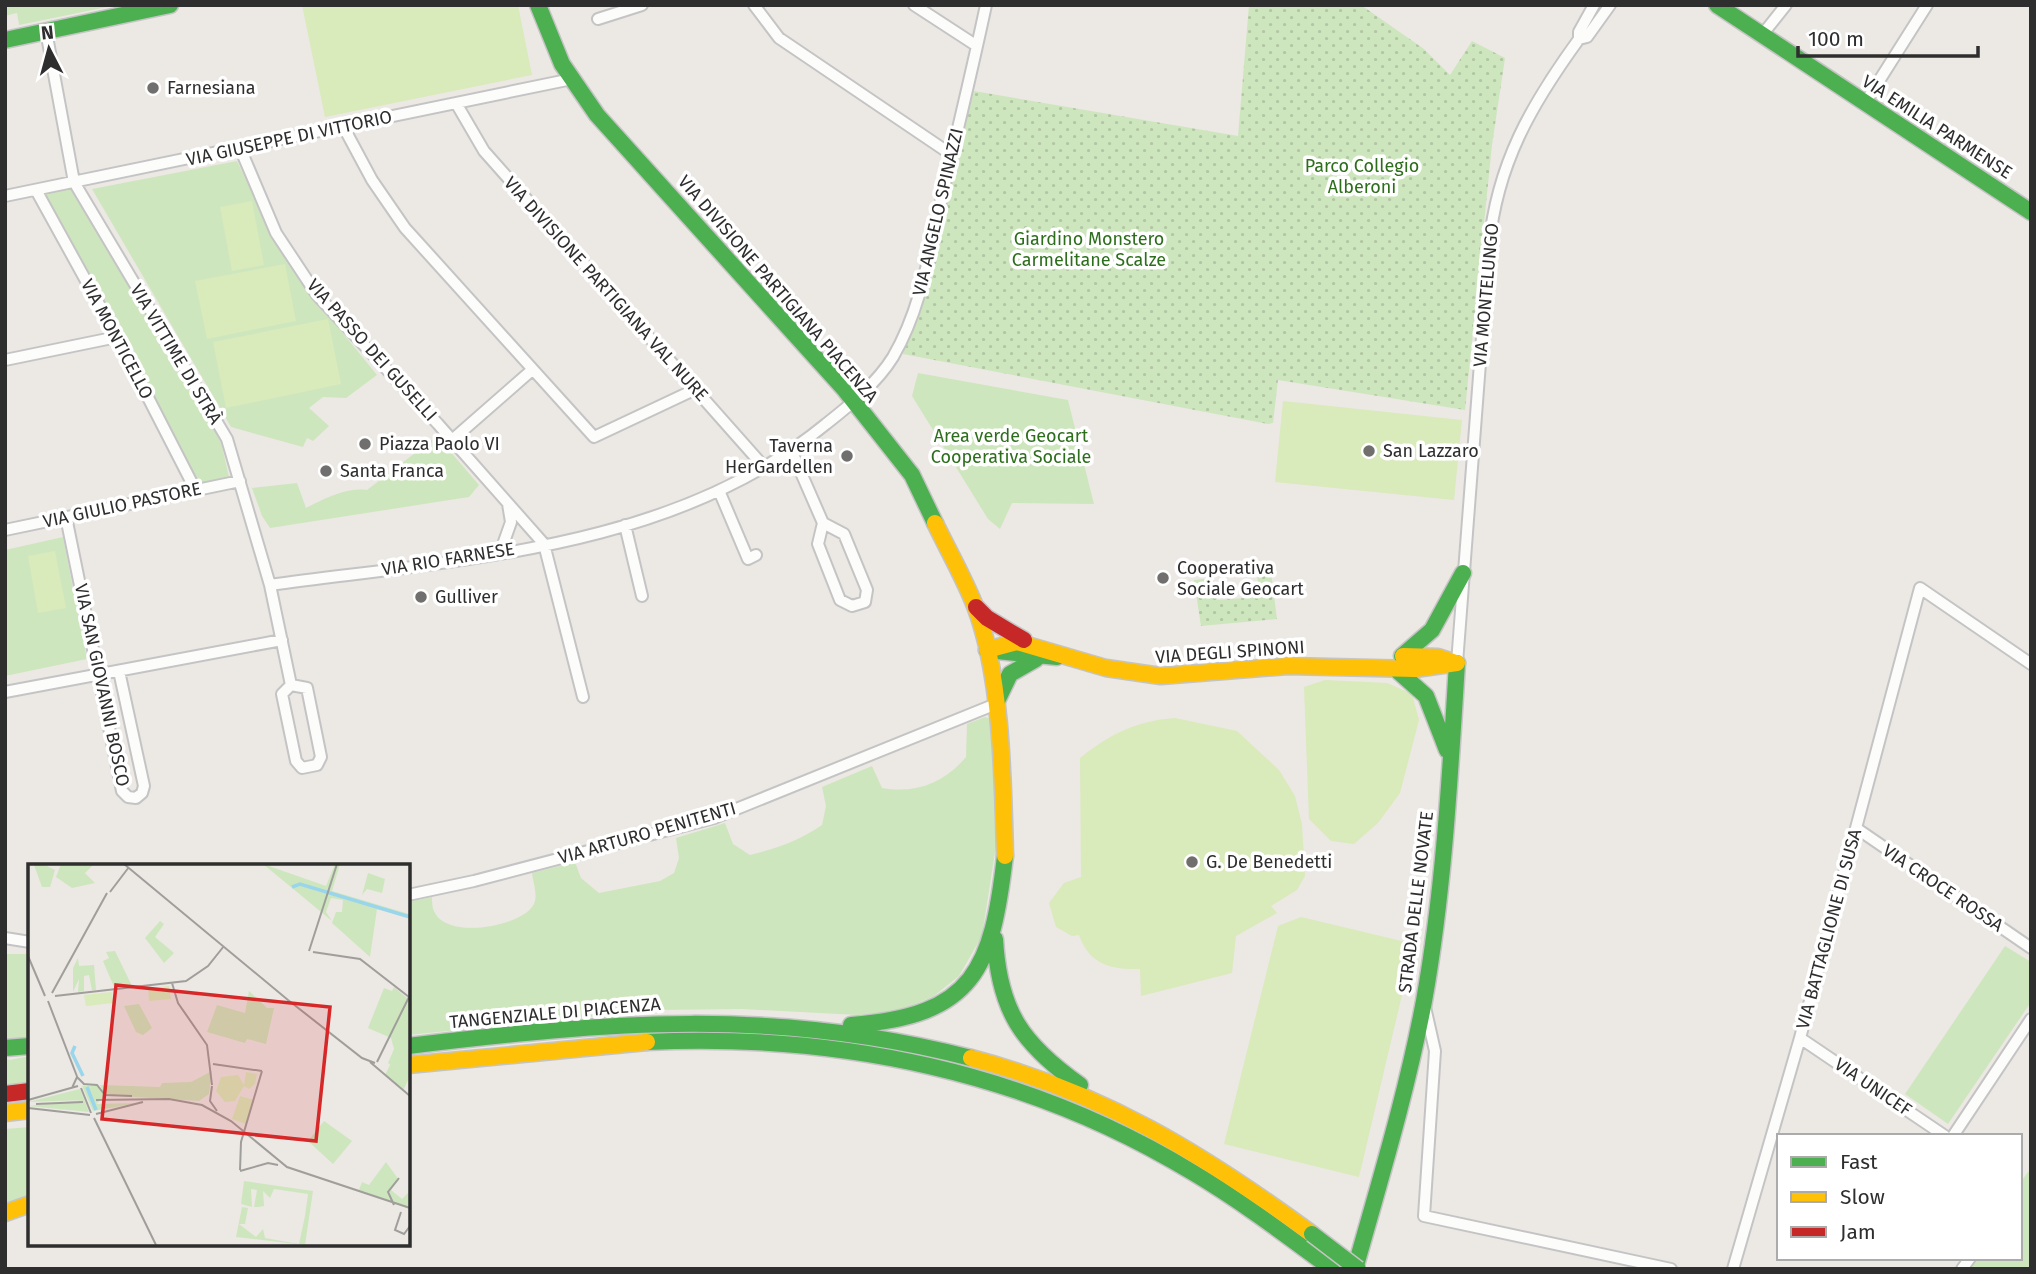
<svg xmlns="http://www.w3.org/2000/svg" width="2036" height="1274" viewBox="0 0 2036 1274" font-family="'Fira Sans',sans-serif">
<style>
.grass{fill:#cee6be}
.garden{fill:url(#garden-dots)}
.pitch{fill:#d9eabb}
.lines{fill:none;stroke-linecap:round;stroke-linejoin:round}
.street-casing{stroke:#c5c4c5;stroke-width:14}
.fast-casing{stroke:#c5c4c5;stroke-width:19}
.slow-casing{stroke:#c5c4c5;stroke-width:19}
.jam-casing{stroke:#c5c4c5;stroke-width:19}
.street{stroke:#fcfcfb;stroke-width:10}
.fast{stroke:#4caf50;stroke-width:16}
.slow{stroke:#ffc107;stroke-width:16}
.jam{stroke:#c62828;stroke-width:16}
.fast-bridge-casing{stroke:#c6c5c4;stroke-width:19;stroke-linecap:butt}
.fast-bridge{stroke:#4caf50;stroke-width:16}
.poi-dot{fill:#706f6e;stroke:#fff;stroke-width:2.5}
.labels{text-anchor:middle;stroke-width:7;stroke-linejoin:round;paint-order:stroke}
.poi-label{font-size:18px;fill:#2e2e2e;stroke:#fff;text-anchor:start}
.street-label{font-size:18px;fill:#2e2e2e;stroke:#fff}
.park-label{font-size:18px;fill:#2c6e1b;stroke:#fff}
.inset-river{fill:none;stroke:#99d6ec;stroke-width:3.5}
.inset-road{fill:none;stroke:#a09e9b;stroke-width:2}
.view{fill:#d62828;fill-opacity:0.15;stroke:#d62828;stroke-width:3.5}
.inset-edge{fill:none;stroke:#2e2e2e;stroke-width:3.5}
</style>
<defs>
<pattern id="garden-dots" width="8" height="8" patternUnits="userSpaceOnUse" patternTransform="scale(1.75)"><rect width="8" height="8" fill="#cee6be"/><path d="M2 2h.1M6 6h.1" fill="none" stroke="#b1c6a4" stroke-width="1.8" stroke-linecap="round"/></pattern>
</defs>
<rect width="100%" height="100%" fill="#ece8e4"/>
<path class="grass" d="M5,5H117L19,25L17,13L5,16Z
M237,161L272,234L312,295L377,375L346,398L323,397L309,408L329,426L313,441L307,438L303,447L231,427L92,189Z
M71,187L221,442L229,477L198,485L43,194Z
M918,373L1068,400L1094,504L1012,503L1000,529L988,519L912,396Z
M437,436L479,485L469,497L270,528L262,516L252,488L297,483L306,508C324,499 346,487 367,490Z
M63,537L87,659L5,676V550Z
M985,717L991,719L997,790L996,846L982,936L959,976L934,996L900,1011L858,1015L742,1009L657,1010L408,1035V902L432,897C432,901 432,909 435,913C449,941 530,925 535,901C537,893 533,881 532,873L575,862L581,878L599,893L660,881L674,873L679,858L676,838L725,823L733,844L750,855C777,848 799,841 822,825L826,806L822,787L872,766L882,788C916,794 944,783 966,757L967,724Z
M2005,946L2031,962V1002L1948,1124L1905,1094Z
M5,954H30V1044L5,1047Z
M30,1056V1085L5,1088V1058L10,1060Z
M30,1127V1195L5,1204V1129Z
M2031,1168V1269H1962L1969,1258H2020V1183Z"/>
<path class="garden" d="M1249,5H1361L1424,49L1450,75L1472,41L1505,58L1492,145L1465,410L1278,380L1273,423L1268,424L903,354L974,91L1238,136Z
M1271,572L1277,619L1201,626L1194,580L1213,578L1217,600L1259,597L1257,573Z"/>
<path class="pitch" d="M302,5H518L532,75L325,117Z
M252,201L264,265L232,271L220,207Z
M285,264L296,321L207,339L195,281Z
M328,319L341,384L226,408L213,342Z
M1283,401L1462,420L1454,500L1275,482Z
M55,551L66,608L38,613L28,556Z
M1325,680L1387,683L1412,694L1419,720L1400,793L1378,823L1354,844L1331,841L1309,819L1304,687Z
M1175,718L1237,731L1279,770L1295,796L1302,824L1305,876L1297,890L1271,906L1277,913L1236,936L1232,973L1141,996L1140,969C1111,970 1089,964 1079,935L1072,936L1056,927L1049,903L1064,883L1081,877L1080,758C1110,734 1136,721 1175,718Z
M1301,917L1414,944L1359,1177L1224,1144L1278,926Z"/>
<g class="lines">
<defs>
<path id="street" d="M754,5L779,38L952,155
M914,5L977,46
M598,19L642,5
M46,31L74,182L227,439L270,585L291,685L282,694L296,761L302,768L317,765L321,757L307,688L291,685
M1762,35L1786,5
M1579,39L1587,37L1610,5
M456,103L484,151L765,468
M1865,103L1927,5
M343,126L372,180L405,228L594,437L696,389
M240,148L276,233L317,295L438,424L544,544L583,697
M36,190L117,337L195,489
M5,196L572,79
M5,360L117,337
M452,440L532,370
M792,452L823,523L818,544L840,600L852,606L865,602L867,590L844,534L823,523
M720,493L748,559L756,555
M66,517L122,791L128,797L136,798L142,793L144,786L119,671
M625,525L642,596
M5,530L240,481
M500,553L511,522L508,504
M270,585C459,559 673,550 826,424C849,406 877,383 893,357C921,309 929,254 941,201C956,136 972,71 986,5
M1457,663L1489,246C1497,164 1531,105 1579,39V32L1594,5
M5,692L282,640
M1856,828L2031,948
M408,895L474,881L714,818L996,704
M5,938L30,942
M1425,1007L1435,1051L1424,1216L1671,1269
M1800,1038L1945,1136
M1953,1136L2031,1019
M1733,1269L1800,1038L1920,588L2031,664
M1962,1269L1970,1258"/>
<path id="fast" d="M538,5L562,64L597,115L845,390L912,475L935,523
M1717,5L2031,212
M5,40L170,5
M987,650L1057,657
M1402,656L1432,630L1463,573
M1399,672L1426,696L1447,750
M997,701L1010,674L1036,659
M995,939C999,1011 1022,1044 1080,1085
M851,1025C975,1016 992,968 1005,856
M647,1042C839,1033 1027,1072 1192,1172C1241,1201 1286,1235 1332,1269
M408,1046C607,1022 774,1007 971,1058
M5,1048L30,1046
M1355,1269C1380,1180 1407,1092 1424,1001C1444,890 1450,776 1457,663"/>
<path id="slow" d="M935,523C948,550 964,578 975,606C1002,676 1003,781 1005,856
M987,650L1017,642L1106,668L1161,676L1288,666L1415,669L1457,663
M1403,656L1438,657L1456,663
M971,1058C1104,1093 1203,1154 1312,1234
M408,1065L647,1042
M5,1113L30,1110
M5,1213L30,1204"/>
<path id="jam" d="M976,607L987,618L1024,640
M5,1094L30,1091"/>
</defs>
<use href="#street" class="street-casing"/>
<use href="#fast" class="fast-casing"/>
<use href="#slow" class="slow-casing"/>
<use href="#jam" class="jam-casing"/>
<use href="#street" class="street"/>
<use href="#fast" class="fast"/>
<use href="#slow" class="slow"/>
<use href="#jam" class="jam"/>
<defs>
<path id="fast-bridge" d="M1312,1234L1358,1269"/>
</defs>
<use href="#fast-bridge" class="fast-bridge-casing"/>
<use href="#fast-bridge" class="fast-bridge"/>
</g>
<g class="poi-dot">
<circle cx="153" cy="88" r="7"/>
<circle cx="365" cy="444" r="7"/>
<circle cx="1369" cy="451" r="7"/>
<circle cx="847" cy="456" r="7"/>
<circle cx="326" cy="471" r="7"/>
<circle cx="1163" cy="578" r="7"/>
<circle cx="421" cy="597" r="7"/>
<circle cx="1192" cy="862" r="7"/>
</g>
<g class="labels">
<g class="poi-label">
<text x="167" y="94">Farnesiana</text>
<text x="379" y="450">Piazza Paolo VI</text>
<text x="833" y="452" text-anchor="end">Taverna<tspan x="833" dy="21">HerGardellen</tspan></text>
<text x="1383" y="457">San Lazzaro</text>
<text x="340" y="477">Santa Franca</text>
<text x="1177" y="574">Cooperativa<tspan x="1177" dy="21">Sociale Geocart</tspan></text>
<text x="435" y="603">Gulliver</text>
<text x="1206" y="868">G. De Benedetti</text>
</g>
<g class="street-label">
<text transform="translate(1937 127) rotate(33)" y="6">VIA EMILIA PARMENSE</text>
<text transform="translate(289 138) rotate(-12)" y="6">VIA GIUSEPPE DI VITTORIO</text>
<text transform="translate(938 212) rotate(-77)" y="6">VIA ANGELO SPINAZZI</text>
<text transform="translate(606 289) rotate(48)" y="6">VIA DIVISIONE PARTIGIANA VAL NURE</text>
<text transform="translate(778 289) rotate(49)" y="6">VIA DIVISIONE PARTIGIANA PIACENZA</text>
<text transform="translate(1486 295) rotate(-85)" y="6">VIA MONTELUNGO</text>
<text transform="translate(117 339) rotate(62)" y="6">VIA MONTICELLO</text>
<text transform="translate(372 350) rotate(48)" y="6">VIA PASSO DEI GUSELLI</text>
<text transform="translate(176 354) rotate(59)" y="6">VIA VITTIME DI STRÀ</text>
<text transform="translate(122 505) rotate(-12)" y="6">VIA GIULIO PASTORE</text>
<text transform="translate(448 559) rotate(-9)" y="6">VIA RIO FARNESE</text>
<text transform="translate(1230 652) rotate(-4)" y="6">VIA DEGLI SPINONI</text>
<text transform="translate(102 685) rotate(78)" y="6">VIA SAN GIOVANNI BOSCO</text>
<text transform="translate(647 833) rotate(-16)" y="6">VIA ARTURO PENITENTI</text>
<text transform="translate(1943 888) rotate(34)" y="6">VIA CROCE ROSSA</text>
<text transform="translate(1416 902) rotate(-83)" y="6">STRADA DELLE NOVATE</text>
<text transform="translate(1829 929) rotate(-75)" y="6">VIA BATTAGLIONE DI SUSA</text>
<text transform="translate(555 1013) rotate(-5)" y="6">TANGENZIALE DI PIACENZA</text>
<text transform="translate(1873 1087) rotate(34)" y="6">VIA UNICEF</text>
</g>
<g class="park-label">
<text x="1362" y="172">Parco Collegio<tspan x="1362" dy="21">Alberoni</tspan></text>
<text x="1089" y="245">Giardino Monstero<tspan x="1089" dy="21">Carmelitane Scalze</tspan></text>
<text x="1011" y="442">Area verde Geocart<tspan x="1011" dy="21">Cooperativa Sociale</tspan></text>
</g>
</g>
<g transform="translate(28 864)">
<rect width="382" height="382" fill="#ece8e4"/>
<path d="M15,0L27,6L22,23H14L6,1ZM33,0H66L57,9L67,19L44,24L28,13ZM235,0L298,22L307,0H312L304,27L381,50V54L349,45L342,93L304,59L308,48H314L315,36L303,34L298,48L304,57ZM340,9L357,15L354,29L339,25L334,31ZM132,57L136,60L127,73L146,89L136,99L117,74ZM87,87L104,122L86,123L75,97L81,94L78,88ZM50,94L51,102L66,101L68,126H64L61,111L56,112V127L50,128L51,115L45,128V104ZM366,123L381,136V214L360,199L366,185L363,174L340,164L356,124L364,127ZM111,140L124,164L115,171L108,168L96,142ZM184,207L181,230L171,237L76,231L72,221L132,223L134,219L163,218ZM54,222H69L77,232L68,240L110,239L65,247ZM52,225L61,248L0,242L55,236L0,238ZM296,257L324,277L305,300L280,277ZM358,298L371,316L363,326L374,335L381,328V343L331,326L334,318L341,321ZM216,317L285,327L277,381L208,373L214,343L220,344L217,360H211L228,373L235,365L237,374L271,380L277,352L280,330L246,325L242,334L235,327L236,342L230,343H226L229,326L223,325L224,343L213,340Z" fill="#cee6be"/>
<path d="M221,127L239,144H246L238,180L219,175L217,179L179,168L189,141L217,149ZM363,199L381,214L375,227L357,211Z" fill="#cee6be"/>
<path d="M141,122L143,135L121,137L120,124ZM84,128L85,139L58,142L56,131ZM218,208L229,210L227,220L221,225L216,222L207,237L197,238L188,227L193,213L210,211L216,221ZM212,232L226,236L218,260L204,255Z" fill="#d9eabb"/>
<path class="inset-river" d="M264,23L272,20L382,53M47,182L44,189L55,212M59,223L68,246"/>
<path class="inset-road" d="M96,0L260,136L334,194L347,199M82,28L101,3M281,87L309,0M285,88L332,95L381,133L349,198M0,92L17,132M144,119L150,139L179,181L184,221M24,129L79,29M27,132L158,117L180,102L196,82M20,137L50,215M342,198L382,232M185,200L234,207M55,220L69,221L77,231L104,232M184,222L182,237L189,247M44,224L49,213L56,220M53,224L63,249M0,236L50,222M68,236L141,235L174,241L203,257L259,303L382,344M8,240L55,238M0,244L62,251M68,250L115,238M66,254L128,381M212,306L213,278L234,207M212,307L240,299L250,301M366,341L360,328L371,314M373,348L367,366L376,370L382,362"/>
<path class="view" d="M88,121L302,143L288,277L74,255Z"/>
<rect width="382" height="382" class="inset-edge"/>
</g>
<rect width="2036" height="1274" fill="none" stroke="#2e2e2e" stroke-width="14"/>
<rect x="1777" y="1134" width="245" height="126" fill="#ffffff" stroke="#ababab" stroke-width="2"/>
<rect x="1791" y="1157" width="35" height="10" fill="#4caf50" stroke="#ababab" stroke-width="2"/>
<text x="1840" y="1169" font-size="21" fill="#2e2e2e">Fast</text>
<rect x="1791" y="1192" width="35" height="10" fill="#ffc107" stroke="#ababab" stroke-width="2"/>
<text x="1840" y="1204" font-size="21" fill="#2e2e2e">Slow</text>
<rect x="1791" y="1227" width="35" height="10" fill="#c62828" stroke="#ababab" stroke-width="2"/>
<text x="1840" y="1239" font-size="21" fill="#2e2e2e">Jam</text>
<g transform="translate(49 49) rotate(354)" stroke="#ffffff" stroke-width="5" paint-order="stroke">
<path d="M0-5L12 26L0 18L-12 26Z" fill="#2e2e2e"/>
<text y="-10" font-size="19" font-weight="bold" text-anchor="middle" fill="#2e2e2e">N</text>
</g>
<path d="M1798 46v10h180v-10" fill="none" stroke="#2e2e2e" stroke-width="3.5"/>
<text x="1808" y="46" font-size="21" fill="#2e2e2e" stroke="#ffffff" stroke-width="5" paint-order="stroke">100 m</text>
</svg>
